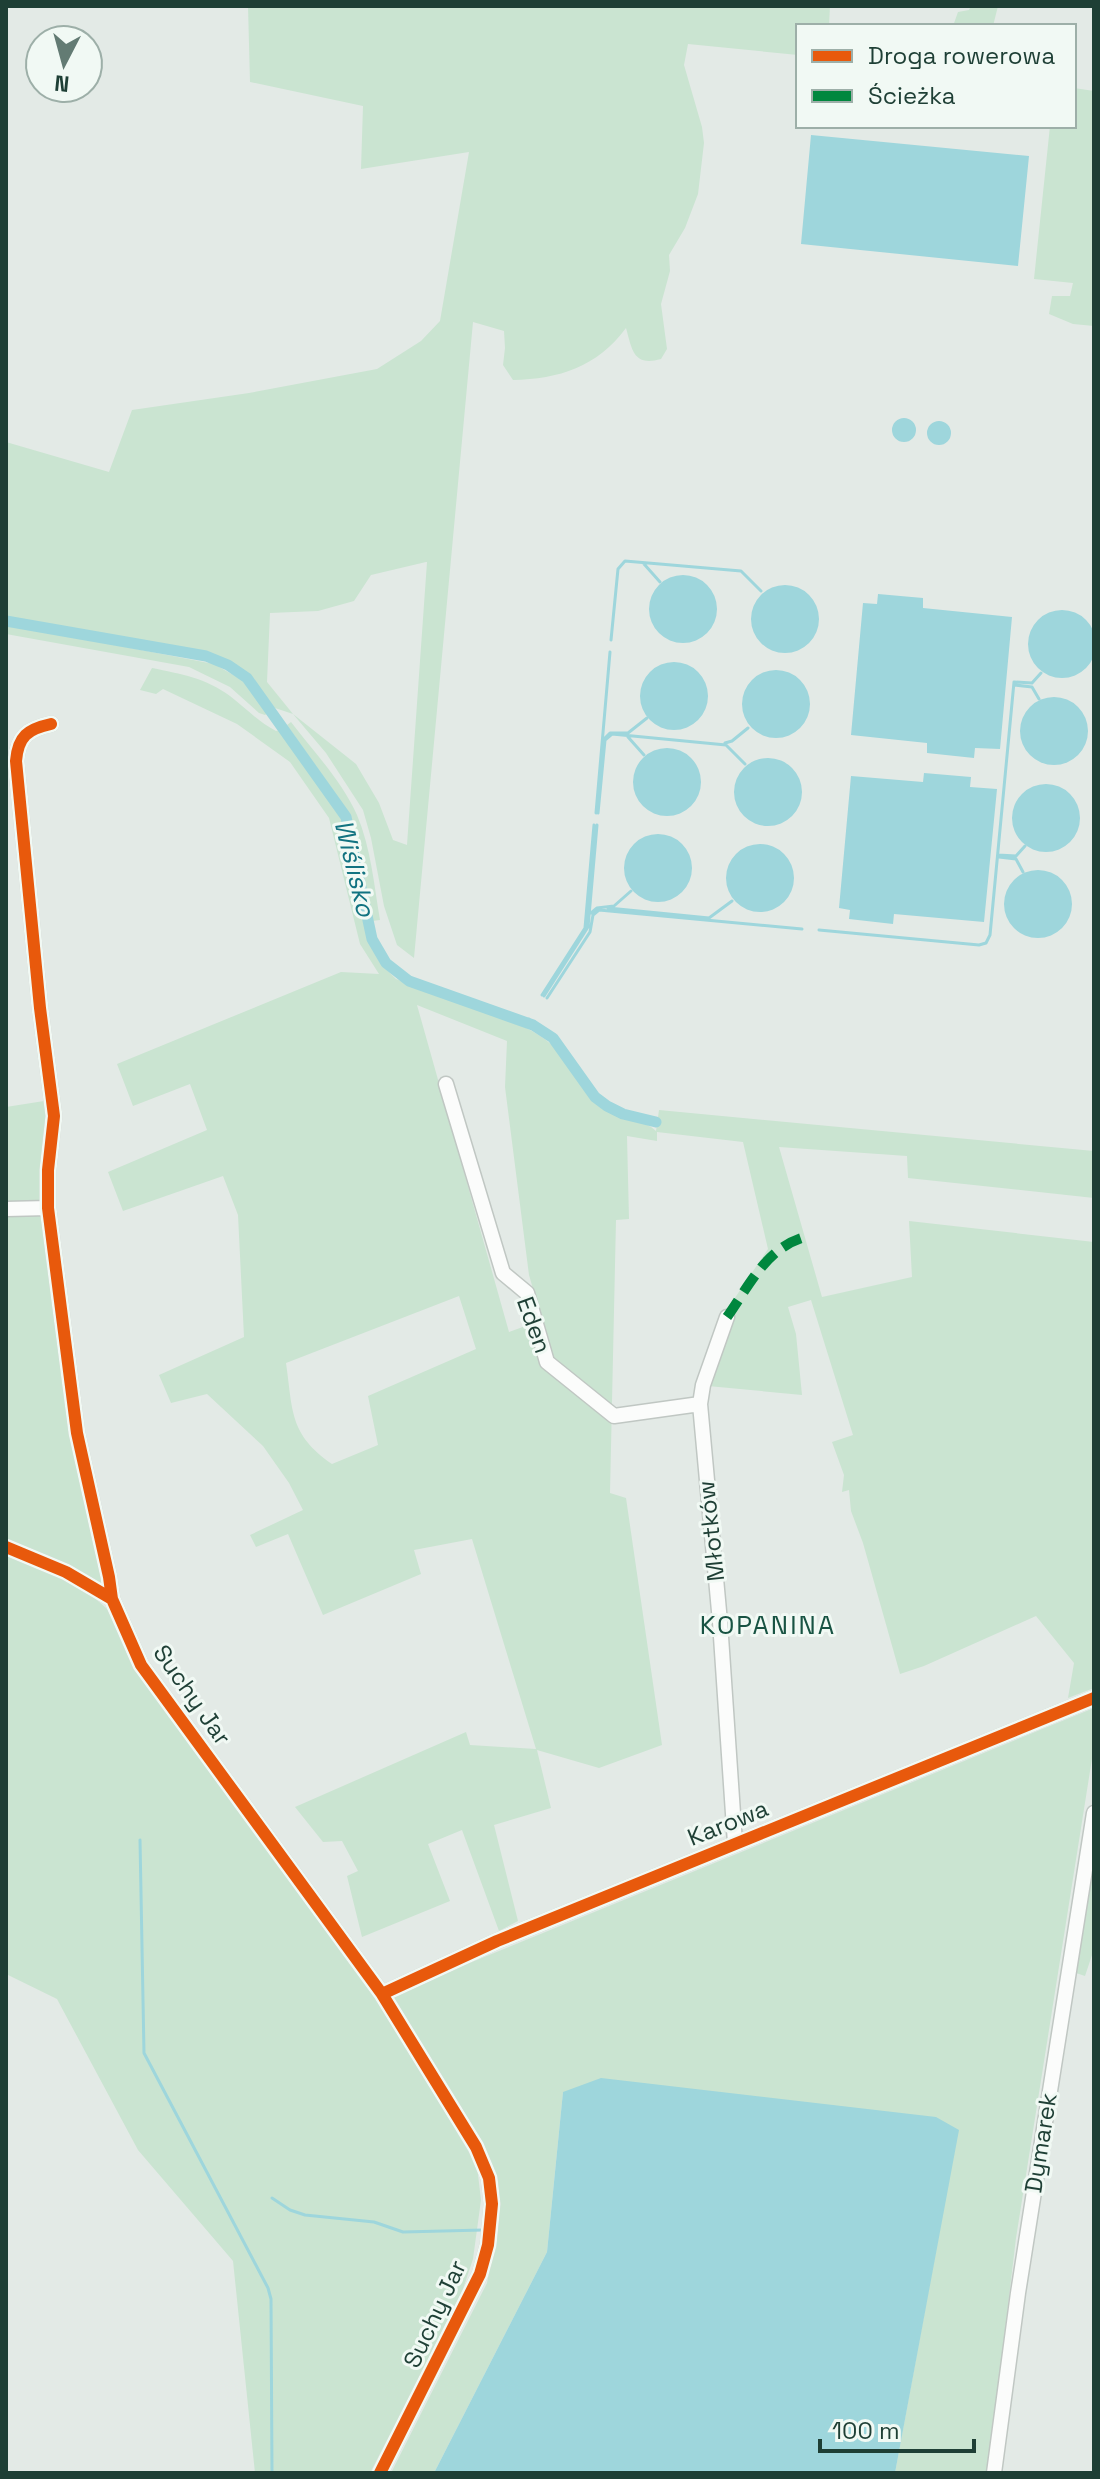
<svg xmlns="http://www.w3.org/2000/svg" width="1100" height="2479" viewBox="0 0 1100 2479" font-family="'Space Grotesk',sans-serif">
<style>
.green{fill:#cae4d1;fill-rule:evenodd}
.water{fill:#9ed6dc}
.lines{fill:none;stroke-linecap:round;stroke-linejoin:round}
.stream{stroke:#9ed6dc;stroke-width:3}
.canal{stroke:#9ed6dc;stroke-width:11}
.minor-casing{stroke:#c0c7c3;stroke-width:17}
.minor{stroke:#fbfcfb;stroke-width:14}
.quiet{stroke:#00873e;stroke-width:10;stroke-dasharray:20 10;stroke-linecap:butt}
.cycleway-casing{stroke:#f1f9f4;stroke-width:17}
.cycleway{stroke:#e8590c;stroke-width:12}
.labels{text-anchor:middle;stroke-width:6;stroke-linejoin:round;paint-order:stroke}
.street-label{font-size:24px;fill:#1e3f35;stroke:#f1f9f4}
.water-label{font-size:26px;font-style:italic;fill:#127381;stroke:#f1f9f4}
.neighbourhood-label{font-size:26px;letter-spacing:2px;fill:#185343;stroke:#f1f9f4}
</style>
<rect width="100%" height="100%" fill="#e3eae6"/>
<path class="green" d="M248,6H830L829,26H798V55L688,44L684,65L702,127L704,143L698,194L685,228L669,255L670,271L661,304L667,349L661,359C633,367 632,349 626,328C597,367 559,379 513,380L503,365L505,348L504,331L473,322L414,958L397,945L384,906L371,838L363,810L326,753L293,714L275,708L249,675L230,661L203,652L6,617V442L109,472L132,410L249,393L377,369L421,341L440,321L469,152L361,169L363,106L250,82ZM426,562H427L407,845L393,840L379,803L356,764L293,714L267,682L270,613L318,611L354,601L371,575Z
M971,6H998L993,26H953L958,12L969,10Z
M1074,88L1094,91V326L1073,324L1049,314L1052,296H1070L1073,283L1034,279L1050,126H1074Z
M6,624L214,664L242,680L269,712L265,715L259,713L230,687L189,667L6,634Z
M152,668C181,674 206,678 230,696C246,708 258,722 276,731L280,730L341,815L350,842L368,940L385,968L396,979L524,1027C545,1037 559,1049 572,1068C583,1084 591,1102 609,1112C623,1120 644,1119 656,1131L659,1110L1094,1151V1198L908,1178L907,1156L779,1147L822,1297L912,1277L909,1221L1094,1242V1688L1068,1698L1074,1663L1036,1616L924,1666L900,1674L863,1543L851,1511L849,1490L842,1492L844,1475L832,1442L853,1435L811,1300L788,1307L796,1334L802,1395L708,1386L724,1314L768,1249L743,1142L657,1132V1141L627,1136L629,1219L616,1220L610,1493L626,1498L662,1745L599,1768L537,1750L551,1808L494,1825L518,1921L499,1931L462,1830L428,1844L450,1901L362,1937L347,1876L358,1871L342,1841L323,1842L295,1807L466,1732L470,1745L536,1749L472,1539L414,1550L421,1574L323,1615L288,1534L256,1547L250,1535L303,1510L289,1483L263,1446L207,1394L171,1403L159,1375L244,1337L238,1215L223,1176L123,1211L108,1172L207,1130L190,1084L133,1106L117,1064L341,972L379,974L360,944L329,818L290,762L237,724L163,689L156,694L140,690ZM417,1005L507,1041L505,1087L529,1275L542,1320L509,1332ZM459,1296L476,1349L368,1396L378,1445L332,1464C289,1434 293,1411 286,1363Z
M291,722C313,751 342,781 357,815C371,848 374,885 380,920L372,921L357,837L349,813L287,725Z
M44,1101L52,1120L44,1204H6V1107Z
M6,1214L46,1215L104,1585L96,1584L6,1542Z
M6,1553C47,1569 85,1584 115,1617L399,2033L477,2166L481,2200L473,2259L458,2304L370,2473H255L233,2261L138,2150L57,1999L6,1974Z
M1094,1708V1746L1016,2238L988,2473H895L958,2130L563,2092L547,2252L434,2473H391L487,2283L497,2231L498,2185L481,2141L391,1995Z
M1094,1860V1949L1085,1976L1076,1973Z"/>
<path class="water" d="M811,135L1029,156L1018,266L801,244Z
M892 430a12 12 0 1 1 24 0a12 12 0 1 1-24 0Z
M927 433a12 12 0 1 1 24 0a12 12 0 1 1-24 0Z
M649 609a34 34 0 1 1 68 0a34 34 0 1 1-68 0Z
M751 619a34 34 0 1 1 68 0a34 34 0 1 1-68 0Z
M878,594L923,598V608L1012,617L1000,749L975,748L974,758L927,753V743L851,735L863,603L877,604Z
M1028 644a34 34 0 1 1 68 0a34 34 0 1 1-68 0Z
M640 696a34 34 0 1 1 68 0a34 34 0 1 1-68 0Z
M742 704a34 34 0 1 1 68 0a34 34 0 1 1-68 0Z
M1020 731a34 34 0 1 1 68 0a34 34 0 1 1-68 0Z
M633 782a34 34 0 1 1 68 0a34 34 0 1 1-68 0Z
M734 792a34 34 0 1 1 68 0a34 34 0 1 1-68 0Z
M924,773L971,777L970,787L997,789L984,922L894,914L893,924L849,919L850,910L839,908L851,776L923,782Z
M1012 818a34 34 0 1 1 68 0a34 34 0 1 1-68 0Z
M624 868a34 34 0 1 1 68 0a34 34 0 1 1-68 0Z
M726 878a34 34 0 1 1 68 0a34 34 0 1 1-68 0Z
M1004 904a34 34 0 1 1 68 0a34 34 0 1 1-68 0Z
M601,2078L936,2117L959,2130L895,2473H434L547,2252L563,2092Z"/>
<g class="lines">
<path class="stream" d="M644,564L660,582
M611,640L618,569L625,561L741,571L761,591
M1015,685L1032,687L1039,699
M628,737L644,755
M603,740L610,733H628L647,718
M725,743L732,741L748,728
M596,813L610,652
M598,813L605,740L612,734L726,745L745,764
M998,855L1016,856L1025,846
M999,857L1016,859L1023,872
M608,908L709,918L732,901
M591,913L597,908L614,906L631,891
M819,930L979,945L986,943L990,935L1014,682L1032,683L1041,673
M542,995L585,928L594,825
M544,996L588,927L597,825
M547,998L590,932L593,915L599,910L802,929
M525,1023L529,1019
M140,1840L144,2053L268,2288L271,2299L272,2473
M272,2198L290,2210L305,2215L374,2222L403,2232L483,2230"/>
<path class="canal" d="M6,621L206,656L228,665L247,678L346,817L372,939L386,963L409,981L533,1025L553,1038L595,1097L607,1106L623,1114L656,1122"/>
<defs>
<path id="minor" d="M51,724C28,729 18,736 16,761L40,1008L54,1116L48,1170V1208L77,1433L109,1577L112,1599L141,1665L382,1994L476,2147L489,2178L492,2204L488,2245L480,2274L380,2473
M446,1084L503,1273L527,1293L547,1362L614,1416L700,1404
M6,1209L48,1208
M727,1317L703,1385L700,1404L720,1622L735,1843
M6,1547L66,1572L112,1599
M382,1994L497,1941L1094,1698
M994,2473L1018,2293L1094,1813"/>
</defs>
<use href="#minor" class="minor-casing"/>
<use href="#minor" class="minor"/>
<path class="quiet" d="M727,1317C749,1286 766,1248 805,1237"/>
<defs>
<path id="cycleway" d="M51,724C28,729 18,736 16,761L40,1008L54,1116L48,1170V1208L77,1433L109,1577L112,1599L141,1665L382,1994L476,2147L489,2178L492,2204L488,2245L480,2274L380,2473
M6,1547L66,1572L112,1599
M382,1994L497,1941L1094,1698"/>
</defs>
<use href="#cycleway" class="cycleway-casing"/>
<use href="#cycleway" class="cycleway"/>
</g>
<g class="labels">
<g class="street-label">
<text transform="translate(534 1325) rotate(70)" y="8">Eden</text>
<text transform="translate(711 1531) rotate(-96)" y="8">Młotków</text>
<text transform="translate(192 1695) rotate(55)" y="8">Suchy Jar</text>
<text transform="translate(728 1823) rotate(-22)" y="8">Karowa</text>
<text transform="translate(1041 2143) rotate(-81)" y="8">Dymarek</text>
<text transform="translate(435 2314) rotate(-65)" y="8">Suchy Jar</text>
</g>
<g class="water-label">
<text transform="translate(355 868) rotate(76)" y="9">Wiślisko</text>
</g>
<g class="neighbourhood-label">
<text x="768" y="1634">KOPANINA</text>
</g>
</g>
<rect width="1100" height="2479" fill="none" stroke="#1e3f35" stroke-width="16"/>
<rect x="796" y="24" width="280" height="104" fill="#f1f9f4" stroke="#9dafa8" stroke-width="2"/>
<rect x="812" y="50" width="40" height="12" fill="#e8590c" stroke="#9dafa8" stroke-width="2"/>
<text x="868" y="64" font-size="24" fill="#1e3f35">Droga rowerowa</text>
<rect x="812" y="90" width="40" height="12" fill="#00873e" stroke="#9dafa8" stroke-width="2"/>
<text x="868" y="104" font-size="24" fill="#1e3f35">Ścieżka</text>
<g transform="translate(64 64) rotate(186)"><circle r="38" fill="#f1f9f4" stroke="#9dafa8" stroke-width="2"/>
<path d="M0-6L14 30L0 20L-14 30Z" fill="#637b73"/>
<text y="-12" font-size="22" font-weight="bold" text-anchor="middle" fill="#1e3f35">N</text>
</g>
<path d="M820 2439v12h154v-12" fill="none" stroke="#1e3f35" stroke-width="4"/>
<text x="832" y="2439" font-size="24" fill="#1e3f35" stroke="#f1f9f4" stroke-width="6" paint-order="stroke">100 m</text>
</svg>
